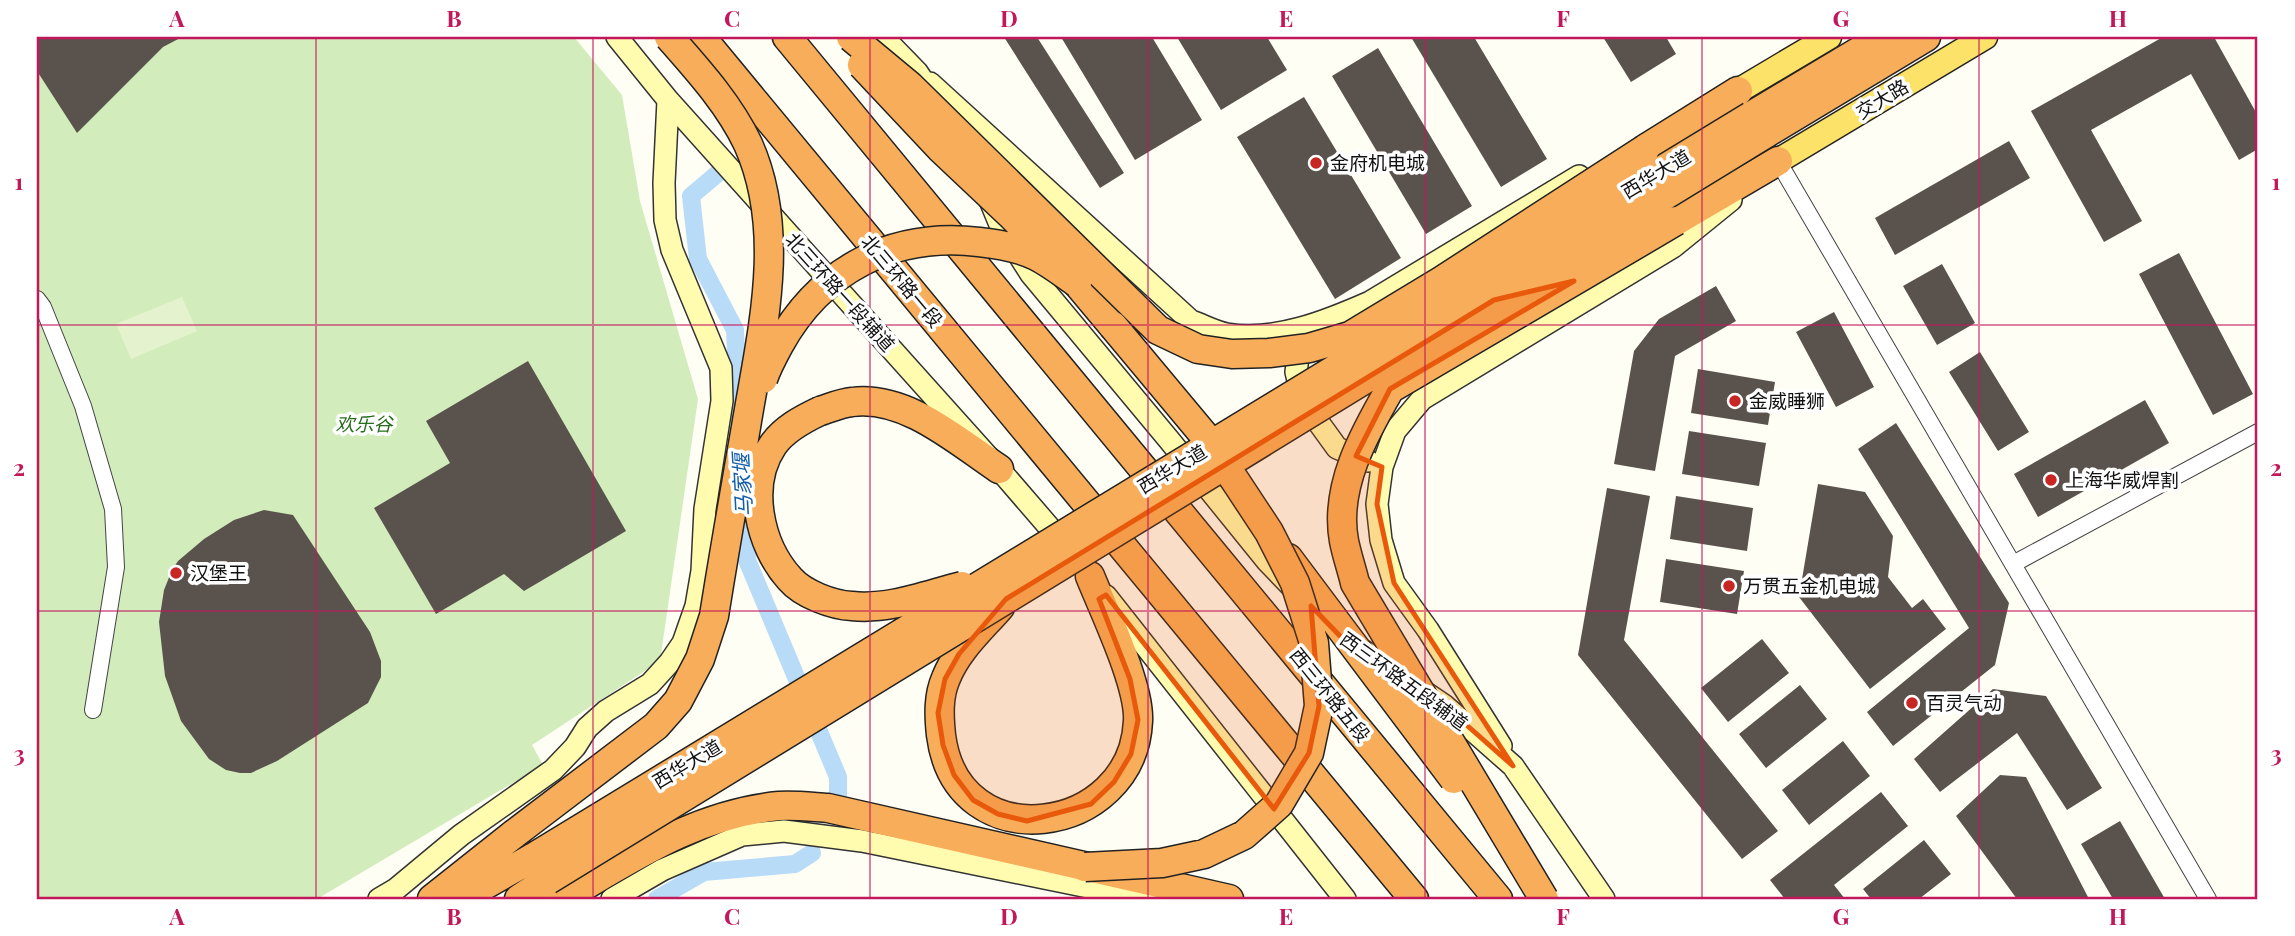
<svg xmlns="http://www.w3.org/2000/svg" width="2295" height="936" viewBox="0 0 2295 936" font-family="'Playfair Display','Noto Sans SC',serif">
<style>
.green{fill:#d2ecbc}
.pitch{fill:#e4f3ce}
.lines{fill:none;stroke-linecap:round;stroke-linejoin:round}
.canal{stroke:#b8dcf8;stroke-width:18}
.building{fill:#5a534d}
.street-casing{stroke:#444;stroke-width:18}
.secondary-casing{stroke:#333;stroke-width:24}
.primary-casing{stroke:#222;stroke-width:27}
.highway-casing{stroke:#222;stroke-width:31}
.street{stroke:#fff;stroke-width:16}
.secondary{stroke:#fffcb0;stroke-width:21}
.primary{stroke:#fce268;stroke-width:24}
.highway{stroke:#f8ad5a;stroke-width:28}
.highway-bridge-casing{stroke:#222;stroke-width:31;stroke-linecap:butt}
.highway-bridge{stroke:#f8ad5a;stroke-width:28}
.marked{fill:#e8590c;fill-opacity:0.2;stroke:#e8590c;stroke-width:5;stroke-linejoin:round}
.grid{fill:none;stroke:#c2185b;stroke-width:2;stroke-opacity:0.55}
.poi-dot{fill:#c72623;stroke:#fff;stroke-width:2.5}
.labels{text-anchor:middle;stroke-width:7;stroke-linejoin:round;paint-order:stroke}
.street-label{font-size:19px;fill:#111;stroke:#fff}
.poi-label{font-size:19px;fill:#111;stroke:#fff;text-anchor:start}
.park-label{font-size:19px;font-style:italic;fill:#286d1d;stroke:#fff}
.water-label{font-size:21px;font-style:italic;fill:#145ea9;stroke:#fff}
.neatline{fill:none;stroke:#c2185b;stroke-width:2.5}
.grid-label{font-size:23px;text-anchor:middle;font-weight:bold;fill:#c2185b}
</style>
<rect width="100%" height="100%" fill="#fffef5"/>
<path class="green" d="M37,37H574L622,95L640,201L698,399L660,661L532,745L543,765L317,899H37Z"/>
<path class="pitch" d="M182,297L197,331L131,359L116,324Z"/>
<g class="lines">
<path class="canal" d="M717,174L691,196L698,259L735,330L739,416
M743,496L747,560L838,777V800
M657,899L704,872L795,864L812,853"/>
</g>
<path class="building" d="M40,37H182L163,47L77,133L37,71V43Z
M1004,37H1037L1124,173L1100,188Z
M1061,37H1152L1202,120L1135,160Z
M1177,37H1267L1287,70L1221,110Z
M1411,37H1474L1547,159L1501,187Z
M1603,37H1666L1676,54L1631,82Z
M2163,37H2214L2258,116V149L2239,160L2191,74L2091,130L2142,221L2104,242L2031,111Z
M1378,48L1472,206L1426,234L1332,76Z
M1304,97L1401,258L1335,299L1237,137Z
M2009,141L2030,178L1895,255L1875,218Z
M2179,253L2253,394L2213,415L2139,274Z
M1942,264L1975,323L1937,345L1903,286Z
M1716,286L1736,321L1675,356L1655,471L1614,464L1634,351L1659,319Z
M1834,312L1874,387L1836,407L1796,332Z
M1980,352L2029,432L1998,451L1949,372Z
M528,361L626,531L524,591L504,574L436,614L374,508L450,463L426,421Z
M1698,369L1775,382L1768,425L1691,413Z
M2145,400L2169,443L2038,517L2014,474Z
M1896,423L2009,603L1995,665L1893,746L1867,712L1969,628L1858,449Z
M1689,431L1766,443L1759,486L1682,474Z
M1818,484L1865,492L1893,536L1888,577L1912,608L1923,599L1946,629L1870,689L1799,597Z
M1607,488L1650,496L1624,640L1778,831L1742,859L1578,655Z
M1676,496L1753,508L1747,551L1670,539Z
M264,510L293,515L370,632L381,661V677L368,703L277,761L251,773H240L226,770L209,759L181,721L165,676L159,622L164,590L172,570L178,561L204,539L234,520Z
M1666,559L1744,571L1737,614L1660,602Z
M1762,639L1789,673L1728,722L1701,688Z
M1800,685L1827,719L1766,768L1739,734Z
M1993,689L2046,696L2102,788L2067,810L2017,733L1940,792L1914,759Z
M1843,741L1870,776L1809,825L1782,790Z
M2000,775L2026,777L2089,899H2017L1956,816Z
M1881,792L1908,826L1834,885L1845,899H1785L1770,880Z
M2120,821L2165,899H2113L2081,844Z
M1924,840L1951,874L1919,899H1871L1863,889Z"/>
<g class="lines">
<defs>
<path id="street" d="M1778,161L2208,899
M37,299L43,307L83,406L113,509L116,567L93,710
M2013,564L2258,432"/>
<path id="secondary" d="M617,37L668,100L999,469L1068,549
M883,37L917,72L935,99
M930,83L1191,321C1203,325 1215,332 1227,334C1275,342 1327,321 1370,302L1579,176
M989,198L1001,227L1031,274L1170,441L1267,561L1291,586
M1301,336L1296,372L1303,401L1337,448L1368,461
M1106,596L1345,899
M1364,651L1445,706L1513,766L1604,899
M1501,746L1428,630L1394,583L1381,540L1377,504L1382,467L1395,431L1422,399L1673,247L1731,200
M379,899L396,889L461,835L553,770L575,747L587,728L606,711L650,684L670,662L683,643L696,606L702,571L705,509L722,401L721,368L672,250L665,220L664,183L668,100
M612,899L662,870L742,835L784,831L862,841L1147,899"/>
<path id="primary" d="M1738,91L1829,37
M1778,161L1985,37"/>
<path id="highway" d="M701,37L1414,899
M787,37L1498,899
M1751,116L1883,37
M1765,134L1926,37
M1645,149L1738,91
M1676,221L1778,161
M1077,283L1113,326
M820,411C830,408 841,403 852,402C906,395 957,441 999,469
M1288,558L1333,618
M1000,607C981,629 957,650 946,678C938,696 939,716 941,735C957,862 1133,836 1138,721C1140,685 1104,611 1090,576
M432,899L514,834
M460,899L534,857
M519,899L548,880
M562,899C632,858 696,814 779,806C795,805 812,807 828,808L1229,899"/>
</defs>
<use href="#street" class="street-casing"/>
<use href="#secondary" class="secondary-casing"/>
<use href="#primary" class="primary-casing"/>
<use href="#highway" class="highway-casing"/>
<use href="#street" class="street"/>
<use href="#secondary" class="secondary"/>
<use href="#primary" class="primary"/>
<use href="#highway" class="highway"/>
<defs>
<path id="highway-bridge" d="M851,37L910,86L1158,330L1198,349L1232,354L1269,353L1309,348L1350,336L1441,281L1645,149
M862,65L940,148L1011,215L1055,260
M763,379C767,367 773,356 779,345C821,269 893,232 979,242C998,244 1020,248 1036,256C1050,263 1064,274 1077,283
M820,411C803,419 784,429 773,445C746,485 759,545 790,579C803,594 832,605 852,606C889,610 926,595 962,586
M1333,618L1454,779
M514,834L656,726L678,701L700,659L714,616C724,553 735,490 746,427C761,335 788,233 748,144C729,104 698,70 669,37
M534,857L1751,116
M1085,867L1162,863L1204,854L1244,835L1279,804L1309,753L1319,706L1314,643L1295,583L1269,532L1209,441L1113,326
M548,880L1765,134
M1544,899L1355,583C1352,570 1347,556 1344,541C1334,487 1364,434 1390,389L1676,221"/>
</defs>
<use href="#highway-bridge" class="highway-bridge-casing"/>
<use href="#highway-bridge" class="highway-bridge"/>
</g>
<path class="marked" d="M1574,281L1390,389L1356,456L1382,467L1377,504L1394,583L1513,766L1445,706L1340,636L1311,606L1319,706L1309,753L1274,809L1106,595L1099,599L1130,679L1138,720L1131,754L1114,782L1091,804L1027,821L998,814L973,800L954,775L943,745L938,713L945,679L959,654L1006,599L1494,300Z"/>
<path class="grid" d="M316,37V899M593,37V899M870,37V899M1148,37V899M1425,37V899M1702,37V899M1979,37V899M37,325H2258M37,611H2258"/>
<g class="poi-dot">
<circle cx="1316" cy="163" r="7"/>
<circle cx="1735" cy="401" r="7"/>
<circle cx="2051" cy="480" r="7"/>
<circle cx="176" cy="573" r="7"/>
<circle cx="1729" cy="586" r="7"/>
<circle cx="1912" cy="703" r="7"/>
</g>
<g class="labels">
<g class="street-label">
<text transform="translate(1882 99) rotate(-31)" y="7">交大路</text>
<text transform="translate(1656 174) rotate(-31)" y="7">西华大道</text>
<text transform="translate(902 281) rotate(50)" y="7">北三环路一段</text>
<text transform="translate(840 292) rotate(48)" y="7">北三环路一段辅道</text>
<text transform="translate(1172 469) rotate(-31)" y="7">西华大道</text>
<text transform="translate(1404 681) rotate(36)" y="7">西三环路五段辅道</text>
<text transform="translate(1330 695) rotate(51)" y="7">西三环路五段</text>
<text transform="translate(687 764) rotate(-31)" y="7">西华大道</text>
</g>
<g class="poi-label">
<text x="1330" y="170">金府机电城</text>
<text x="1749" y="408">金威睡狮</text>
<text x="2065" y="487">上海华威焊割</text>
<text x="190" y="580">汉堡王</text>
<text x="1743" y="593">万贯五金机电城</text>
<text x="1926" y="710">百灵气动</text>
</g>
<g class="park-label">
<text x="364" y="431">欢乐谷</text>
</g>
<g class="water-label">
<text transform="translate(743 485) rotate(-93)" y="7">马家堰</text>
</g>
</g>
<rect width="2295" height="936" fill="none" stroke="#ffffff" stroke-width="77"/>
<rect x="38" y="38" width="2218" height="860" class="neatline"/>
<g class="grid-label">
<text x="177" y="27">A</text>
<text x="454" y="27">B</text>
<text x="732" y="27">C</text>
<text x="1009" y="27">D</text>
<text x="1286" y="27">E</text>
<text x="1563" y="27">F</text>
<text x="1841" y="27">G</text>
<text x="2118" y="27">H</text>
<text x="19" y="190">1</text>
<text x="2276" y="190">1</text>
<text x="19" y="476">2</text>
<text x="2276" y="476">2</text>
<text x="19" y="762">3</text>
<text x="2276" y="762">3</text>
<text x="177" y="925">A</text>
<text x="454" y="925">B</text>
<text x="732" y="925">C</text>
<text x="1009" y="925">D</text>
<text x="1286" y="925">E</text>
<text x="1563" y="925">F</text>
<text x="1841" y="925">G</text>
<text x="2118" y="925">H</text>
</g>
</svg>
